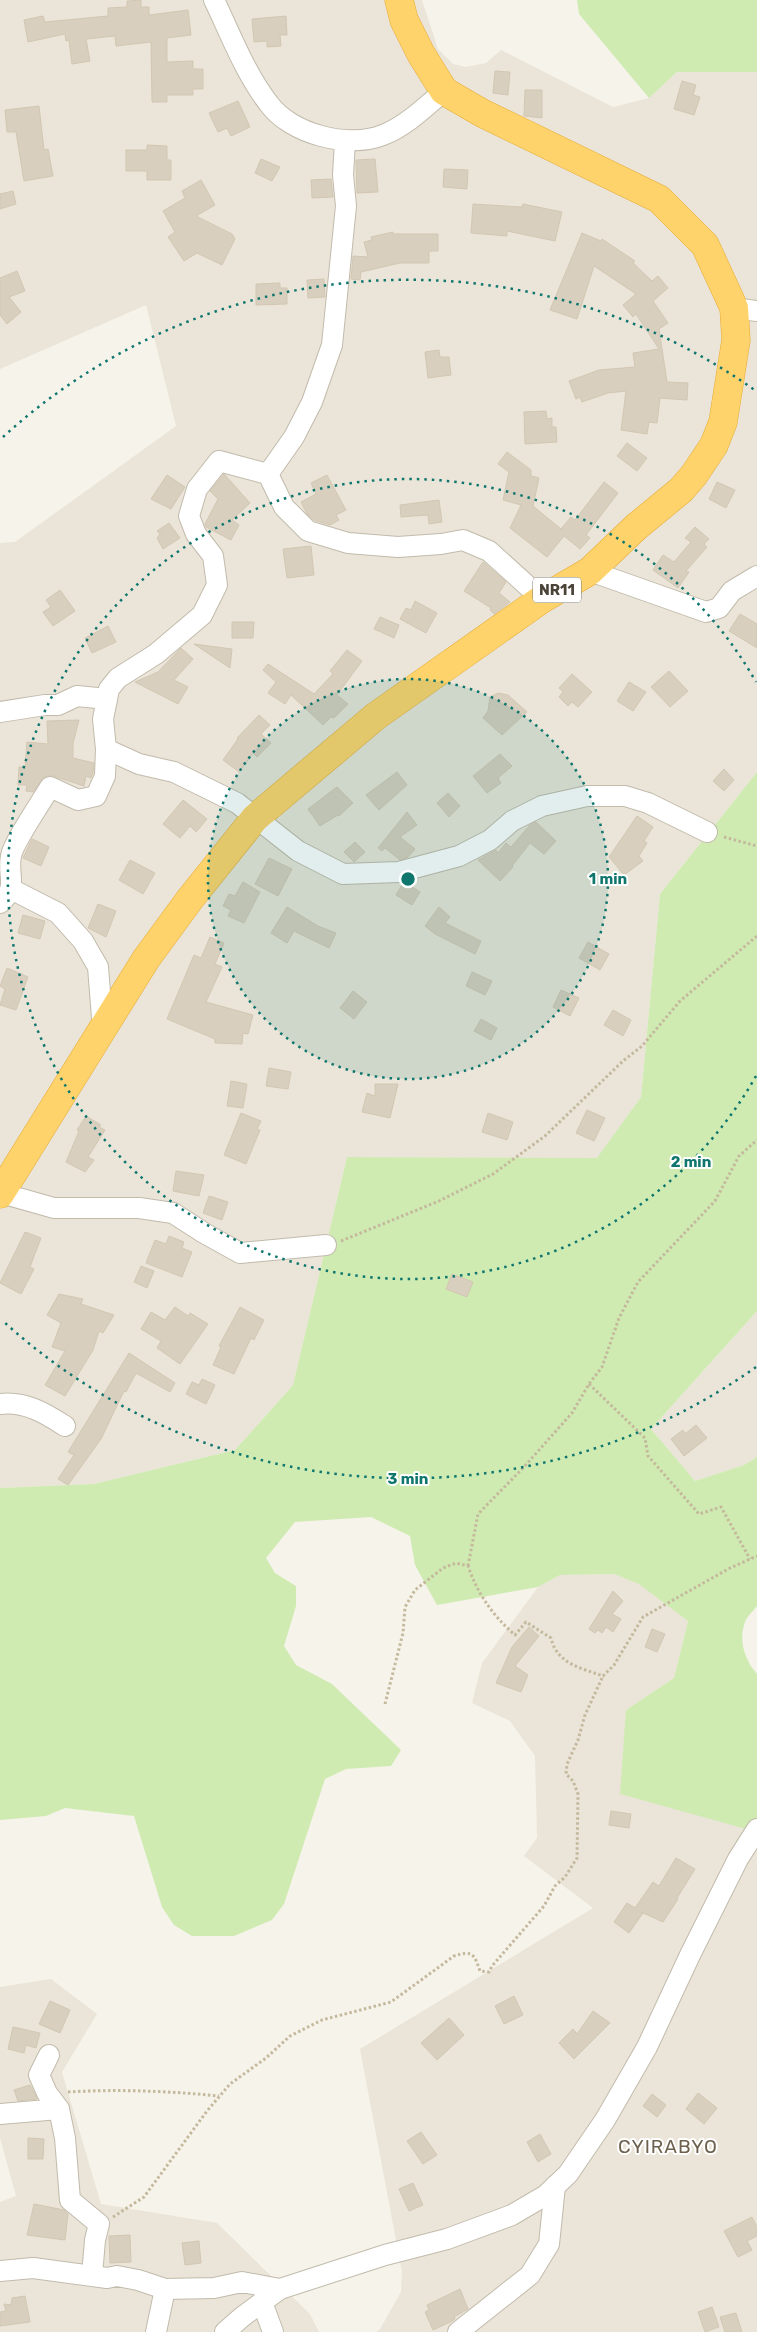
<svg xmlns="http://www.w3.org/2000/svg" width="757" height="2332" font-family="Rubik,sans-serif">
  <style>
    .residential { fill: #eae5d8 }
    .green { fill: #cfebb2 }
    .building { fill: #d8cfbf; stroke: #d3c7b2 }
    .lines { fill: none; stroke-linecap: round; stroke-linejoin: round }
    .street-casing { stroke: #c2bbac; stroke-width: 22 }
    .highway-casing { stroke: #e5ab35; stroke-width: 29 }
    .path { stroke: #c4b89d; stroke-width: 3; stroke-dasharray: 2.5 2.5; stroke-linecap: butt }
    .street { stroke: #fff; stroke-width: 20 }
    .highway { stroke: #ffd36c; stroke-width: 28 }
    .ring { fill: none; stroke: #0f766e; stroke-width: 2.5; stroke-dasharray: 2.5 5 }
    .labels { text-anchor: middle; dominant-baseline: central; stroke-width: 4; stroke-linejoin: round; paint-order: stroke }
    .shield { fill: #fff; stroke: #807c74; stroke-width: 1 }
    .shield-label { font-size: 15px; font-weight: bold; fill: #4a4438 }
    .quarter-label { font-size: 19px; letter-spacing: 1px; fill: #6e624e; stroke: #fff }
    .centre { fill: #0f766e; stroke: #fff; stroke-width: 2.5 }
    .ring-label { font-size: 15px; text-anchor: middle; font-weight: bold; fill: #0f766e; stroke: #fff; stroke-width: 4; stroke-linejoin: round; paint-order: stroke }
  </style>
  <rect width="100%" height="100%" fill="#f6f3ea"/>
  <g class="residential">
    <polygon points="0,0 422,0 438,49 453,64 466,67 486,63 501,50 613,107 649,98 677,72 757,72 757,772 660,894 641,1097 597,1159 347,1157 293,1385 235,1450 94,1484 0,1488 0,543 15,542 176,426 146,305 0,369"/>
    <polygon points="757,1311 757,1457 744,1465 695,1481 651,1429"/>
    <polygon points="614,1574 639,1583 688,1621 674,1678 626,1710 757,1832 757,2332 376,2332 380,2329 401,2292 402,2272 360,2049 593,1908 524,1856 537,1838 535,1756 510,1721 472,1703 482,1663 538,1587 560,1575"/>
    <polygon points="51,1979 97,2014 62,2072 101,2204 217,2223 310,2314 319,2332 0,2332 0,2202 16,2196 0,2138 0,1987"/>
  </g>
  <g class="green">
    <polygon points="577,0 757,0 757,72 677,72 649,98 579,14"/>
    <path d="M757 772V1311L651 1429 695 1481 744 1465 757 1457V1606C753 1611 747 1617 745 1622 738 1641 745 1660 757 1674V1832L620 1794 626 1710 674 1678 688 1621 639 1584 614 1574 560 1575 538 1587 437 1605 415 1565 410 1536 371 1517 295 1522 266 1558 275 1573 296 1586V1606L284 1646 296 1665 332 1684 401 1750 391 1766 346 1769 325 1779 284 1904 272 1920 234 1936H192L174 1925 162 1907 134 1816 65 1808 46 1816 0 1820V1488L94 1484 235 1450 293 1385 347 1157 597 1158 641 1097 660 894Z"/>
  </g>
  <g class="building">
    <polygon points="141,0 141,7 149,7 149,15 188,10 191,35 167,38 167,62 193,61 193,69 203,69 203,89 193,89 193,95 167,95 167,102 152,102 151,42 116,46 115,36 86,39 90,61 72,64 69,40 66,41 65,34 28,42 24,20 43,16 45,22 108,16 108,8 127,7 127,1"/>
    <polygon points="286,16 287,35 280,35 281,46 267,47 267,41 254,42 252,19"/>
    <polygon points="495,71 510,72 508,95 493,93"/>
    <polygon points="682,81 696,85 693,95 700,97 694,115 674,109"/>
    <polygon points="525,90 542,90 542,118 524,116"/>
    <polygon points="238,101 250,127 231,136 227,128 218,132 209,113"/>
    <polygon points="39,106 44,150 48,149 53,176 24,181 16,132 7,132 5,110"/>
    <polygon points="147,145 167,146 167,160 171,160 171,180 147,180 147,171 126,171 126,150 147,150"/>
    <polygon points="261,159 280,167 272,181 255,173"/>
    <polygon points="375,159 378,192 357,193 356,160"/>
    <polygon points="444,169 468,170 467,189 443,187"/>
    <polygon points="331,179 333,197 312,198 311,180"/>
    <polygon points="201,180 215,205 196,216 232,234 235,239 222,265 197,253 184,261 168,237 175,232 163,211 185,198 182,191"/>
    <polygon points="13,191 16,204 0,209 0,194"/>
    <polygon points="473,204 522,207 523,204 562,212 555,241 507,231 507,236 471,233"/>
    <polygon points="393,232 393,234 438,234 438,251 429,251 429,263 400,263 361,272 360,280 351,279 353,256 368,257 364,242 372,240 371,237"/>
    <polygon points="582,233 601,241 602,239 635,261 633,263 652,281 658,276 668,288 653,301 668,323 659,329 667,382 688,383 687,400 660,398 657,423 649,422 647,434 621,430 626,391 608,393 582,402 580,397 576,399 569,381 599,370 635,367 633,353 659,349 636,314 633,317 623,305 636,294 594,266 577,319 550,310"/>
    <polygon points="17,271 25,291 9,297 21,312 7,324 0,315 0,278"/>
    <polygon points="324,279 325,297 308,298 307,280"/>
    <polygon points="280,283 280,288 287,288 287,304 256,305 256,284"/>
    <polygon points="439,350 440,357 449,357 451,375 428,378 425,352"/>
    <polygon points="546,411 547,419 552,418 552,427 556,427 557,442 525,444 524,412"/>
    <polygon points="627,443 647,458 637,471 617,456"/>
    <polygon points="507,452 531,470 531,476 539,478 533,506 561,529 571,517 575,520 604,482 618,493 586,535 590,538 580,549 564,536 547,557 510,528 521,505 503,500 509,472 498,464"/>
    <polygon points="224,474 250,503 232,520 239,525 231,540 206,527 205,524 218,499 210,491"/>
    <polygon points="167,475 185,487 171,509 151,499"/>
    <polygon points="327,475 346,510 336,515 339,520 330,525 314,520 307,514 301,502 316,494 311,483"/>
    <polygon points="717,482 735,490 726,508 709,499"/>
    <polygon points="439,500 442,522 429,524 428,515 401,517 400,505"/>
    <polygon points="169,523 180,538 163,549 157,538 160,534 157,531"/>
    <polygon points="695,527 709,539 704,544 707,547 686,571 689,572 678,588 653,570 663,555 674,562 691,542 685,538"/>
    <polygon points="311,546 314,575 287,578 283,549"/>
    <polygon points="483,562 506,582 499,593 510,602 494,614 490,610 491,608 464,591"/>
    <polygon points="60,590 75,611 53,626 43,612 51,607 46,600"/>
    <polygon points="415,601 437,613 426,633 400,619 406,608 411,610"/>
    <polygon points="740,614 757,624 757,648 729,631"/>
    <polygon points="380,617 399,625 394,638 374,629"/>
    <polygon points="232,622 254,622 253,638 232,638"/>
    <polygon points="108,626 116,642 92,653 85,638"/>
    <polygon points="194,644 232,649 230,668"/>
    <polygon points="181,648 193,659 174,680 188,687 178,704 135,682 158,672"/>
    <polygon points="347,650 362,661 337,695 348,704 334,718 331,717 323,725 291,695 285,704 268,693 276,682 263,670 268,664 314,694 333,674 330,671"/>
    <polygon points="669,671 688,691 670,707 651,687"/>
    <polygon points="572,674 592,692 578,707 572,702 568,706 559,697 563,692 559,688"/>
    <polygon points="629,682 646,692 633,711 617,701"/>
    <polygon points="498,693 508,695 527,712 502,735 483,718 488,711 490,697"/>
    <polygon points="259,715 270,725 261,734 271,743 257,757 253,753 239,772 223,760 238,739 237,738"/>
    <polygon points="79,720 73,743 73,758 94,763 93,773 91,778 86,776 84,786 50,775 44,777 33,792 26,791 27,785 18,785 19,767 25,767 27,742 48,744 47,721"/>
    <polygon points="500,754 512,766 498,778 501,783 487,793 473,776"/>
    <polygon points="724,769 734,780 724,791 713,781"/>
    <polygon points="397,772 407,785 379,810 366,795"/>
    <polygon points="337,787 353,803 339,816 338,815 320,826 308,809"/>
    <polygon points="448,793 460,806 449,817 437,803"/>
    <polygon points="183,800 207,819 196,832 190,826 180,838 163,824"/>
    <polygon points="407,812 417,825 400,837 415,849 408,857 400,860 385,848 382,851 378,848"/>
    <polygon points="637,816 653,827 644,841 647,843 639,856 643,861 624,875 609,857"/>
    <polygon points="536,822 556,841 544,854 530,843 512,866 513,867 500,881 478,860 496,850 498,853 506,843 511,847 530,825"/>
    <polygon points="32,839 49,847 41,866 23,858"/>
    <polygon points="355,842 365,852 354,862 344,852"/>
    <polygon points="269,858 292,869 278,896 255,884"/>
    <polygon points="130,860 155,873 143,894 119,880"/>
    <polygon points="243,882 260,892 244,923 228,916 231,910 223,906 229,894 235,896"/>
    <polygon points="403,883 406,883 420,892 412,905 396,895"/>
    <polygon points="98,904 116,911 106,937 88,928"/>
    <polygon points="287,907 318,926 336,933 329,948 294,931 287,943 271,933"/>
    <polygon points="439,907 450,917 445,923 481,941 475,954 435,934 425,926"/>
    <polygon points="23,915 45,921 40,939 18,933"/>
    <polygon points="210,937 224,943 215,964 222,967 206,1002 253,1015 248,1034 243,1033 242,1044 215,1043 215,1039 167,1019 194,955 201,958"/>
    <polygon points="588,942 609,954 600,970 579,958"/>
    <polygon points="7,968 28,977 16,1010 0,1005 5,989 0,986"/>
    <polygon points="472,972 492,981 485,995 466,986"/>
    <polygon points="561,990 579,998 570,1016 553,1007"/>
    <polygon points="353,991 367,1002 354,1019 340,1008"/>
    <polygon points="613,1010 631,1020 623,1036 604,1025"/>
    <polygon points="481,1019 497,1028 491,1040 474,1031"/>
    <polygon points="269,1068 291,1072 288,1089 266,1086"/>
    <polygon points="231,1081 247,1084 243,1108 227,1106"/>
    <polygon points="375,1084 398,1084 390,1118 362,1112 367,1093 375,1096"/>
    <polygon points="587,1110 605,1118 594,1141 576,1133"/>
    <polygon points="241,1113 261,1121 257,1129 260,1130 246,1164 224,1155"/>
    <polygon points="488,1113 513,1122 507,1140 482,1132"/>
    <polygon points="86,1116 101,1125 99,1127 105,1130 88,1157 94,1160 85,1172 66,1162 79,1131 77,1130"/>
    <polygon points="176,1171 204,1175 199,1196 173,1191"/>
    <polygon points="209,1196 228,1202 222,1220 203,1213"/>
    <polygon points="25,1232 41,1238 30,1267 34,1269 21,1294 0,1283"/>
    <polygon points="169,1236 184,1242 182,1248 192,1252 182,1277 146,1263 155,1240 166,1244"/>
    <polygon points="141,1266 154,1271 147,1288 134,1282"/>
    <polygon points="452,1274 473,1282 467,1297 446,1289"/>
    <polygon points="59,1294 83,1299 81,1304 114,1315 103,1333 99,1331 93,1350 65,1396 45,1385 65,1351 52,1347 61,1323 47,1315"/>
    <polygon points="175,1307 188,1316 190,1313 208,1324 180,1364 157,1348 161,1341 141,1329 151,1312 165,1320"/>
    <polygon points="240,1307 264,1320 254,1340 251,1338 234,1374 213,1365 221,1347 219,1346"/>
    <polygon points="129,1353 175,1383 170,1392 136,1373 126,1392 124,1391 101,1439 68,1485 58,1479 74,1455 68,1452"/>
    <polygon points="202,1379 215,1385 206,1404 186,1394 192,1382 199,1385"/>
    <polygon points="696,1425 707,1438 684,1456 671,1439 683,1430 685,1434"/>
    <polygon points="613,1591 623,1601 612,1614 621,1619 613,1632 606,1627 602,1633 598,1630 595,1633 589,1629"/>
    <polygon points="529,1627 539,1636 515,1666 528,1675 521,1692 496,1683 512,1647"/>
    <polygon points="652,1629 665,1634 657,1652 645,1647"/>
    <polygon points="611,1811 631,1814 629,1828 609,1825"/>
    <polygon points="676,1858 695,1869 677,1898 678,1899 663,1922 641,1912 643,1913 629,1933 614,1922 627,1903 635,1908 653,1882 659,1886"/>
    <polygon points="514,1996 523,2015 504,2024 495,2006"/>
    <polygon points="50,2001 70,2010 60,2033 39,2024"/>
    <polygon points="593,2011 610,2023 574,2059 559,2043 573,2029 577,2034"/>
    <polygon points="449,2018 464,2035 437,2060 421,2043"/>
    <polygon points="13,2027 40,2033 36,2048 26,2045 24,2053 8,2049"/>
    <polygon points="30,2085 37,2099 18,2101 14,2090"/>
    <polygon points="698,2093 717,2108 704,2124 686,2109"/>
    <polygon points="652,2094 666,2105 657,2117 643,2106"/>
    <polygon points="421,2132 437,2155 423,2164 407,2141"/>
    <polygon points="540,2134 551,2154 538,2162 527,2142"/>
    <polygon points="28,2138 44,2139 43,2159 28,2159"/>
    <polygon points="413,2183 423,2205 409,2211 399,2189"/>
    <polygon points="34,2204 64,2210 68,2214 65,2240 27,2235"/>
    <polygon points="752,2217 757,2227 757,2236 747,2241 752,2250 738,2257 724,2231"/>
    <polygon points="130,2235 131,2262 110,2263 109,2236"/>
    <polygon points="199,2241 201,2263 185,2265 182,2243"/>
    <polygon points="460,2289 468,2309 454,2317 455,2319 452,2321 433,2330 425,2312 429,2310 427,2305"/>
    <polygon points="25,2296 30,2322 0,2326 0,2312 6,2311 4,2304 11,2305 12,2298"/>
    <polygon points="712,2307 719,2327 705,2332 698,2312"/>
    <polygon points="736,2313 742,2332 725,2332 720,2317"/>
  </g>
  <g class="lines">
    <g class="street-casing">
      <g id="street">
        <path d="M214 0C231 35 245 73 269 104 291 134 348 149 383 135 406 126 425 107 444 91"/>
        <polyline points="345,141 343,175 346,206 332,345 312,402 294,437 268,474 219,461 197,489 189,516 196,534 213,556 217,585 202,615 156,654 118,678 109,689 103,719 106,749 139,764 174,772 237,803 298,851 343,874 399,872 459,856 490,840 512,821 542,806 587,796 625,796 648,803 707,832"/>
        <polyline points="734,308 757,311"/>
        <polyline points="268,474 284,507 308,531 348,543 398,547 441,544 463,540 489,551 542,599"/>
        <polyline points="590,571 706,612 719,608 732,591 757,576"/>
        <polyline points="0,712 45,705 58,705 77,696 107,699"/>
        <polyline points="11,889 58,913 83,941 98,967 103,1030"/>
        <path d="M0 903C19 887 7 876 11 856 13 843 42 801 50 787L78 800 96 796 105 776 106 749"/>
        <polyline points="1,1193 54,1208 139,1208 173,1213 204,1233 240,1253 326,1245"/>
        <path d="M0 1404C25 1401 45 1413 65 1426"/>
        <polyline points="49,2055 39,2075 47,2093 59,2109 65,2138 70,2200 99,2224 95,2240 92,2275"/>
        <polyline points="0,2114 59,2109"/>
        <polyline points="0,2271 33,2268 107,2278 117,2276 138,2280 165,2289 214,2288 242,2282 280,2289"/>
        <polyline points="262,2302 273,2332"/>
        <polyline points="156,2332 165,2289"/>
        <polyline points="225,2332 242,2317 280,2289 385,2255 447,2239 512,2215 546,2195 568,2174 605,2120 647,2047 690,1955 738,1859 757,1829"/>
        <polyline points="458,2332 530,2275 549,2244 555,2186"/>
      </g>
    </g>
    <g class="highway-casing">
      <polyline id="highway" points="0,1194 146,959 190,899 255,818 376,716 542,599 590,571 636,527 681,490 694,475 714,445 723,422 736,340 734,308 705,245 659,199 482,113 444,91 421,54 404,20 399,0"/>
    </g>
    <g class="path">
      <polyline points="724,837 757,846"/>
      <polyline points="341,1241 439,1201 493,1174 545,1136 623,1061 642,1046 680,1001 757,936"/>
      <polyline points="589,1384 645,1438 648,1456 699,1514 721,1507 750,1559"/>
      <polyline points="468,1566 478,1514 523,1468 572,1413 589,1384 602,1367 619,1318 638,1282 715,1201 739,1156 757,1140"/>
      <path d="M385 1704 403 1633 405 1607 415 1590 443 1568 456 1563 468 1566C477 1593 493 1616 515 1635L526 1622 551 1638C557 1664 581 1668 603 1676L614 1665 643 1617 730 1568 757 1556"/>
      <path d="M68 2092C118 2089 169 2091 219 2096"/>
      <path d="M113 2217 144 2197 207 2111 230 2084 266 2058 290 2036 322 2020 391 2002 454 1956C473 1950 474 1954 480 1971L489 1972 492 1966 544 1906 555 1886 565 1877 577 1858 578 1794 573 1781 566 1774 567 1764 578 1740 585 1715 603 1676"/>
    </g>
    <use href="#street" class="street"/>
    <use href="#highway" class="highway"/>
  </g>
  <circle cx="408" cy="879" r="200" fill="#0f766e" fill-opacity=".12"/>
  <g class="ring">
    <circle cx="408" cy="879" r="200"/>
    <path d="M756 1076A400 400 0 1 1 756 682"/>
    <path d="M756 1367A600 600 0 0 1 3 1321M3 437A600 600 0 0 1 756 391"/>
  </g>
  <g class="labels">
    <rect class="shield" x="533" y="577.5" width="48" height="25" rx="4"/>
    <g class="shield-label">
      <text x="557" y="590">NR11</text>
    </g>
    <g class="quarter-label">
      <text x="668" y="2146">CYIRABYO</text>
    </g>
  </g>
  <circle cx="408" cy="879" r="8" class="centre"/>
  <g class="ring-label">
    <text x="608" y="884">1 min</text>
    <text x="691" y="1167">2 min</text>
    <text x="408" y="1484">3 min</text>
  </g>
</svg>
